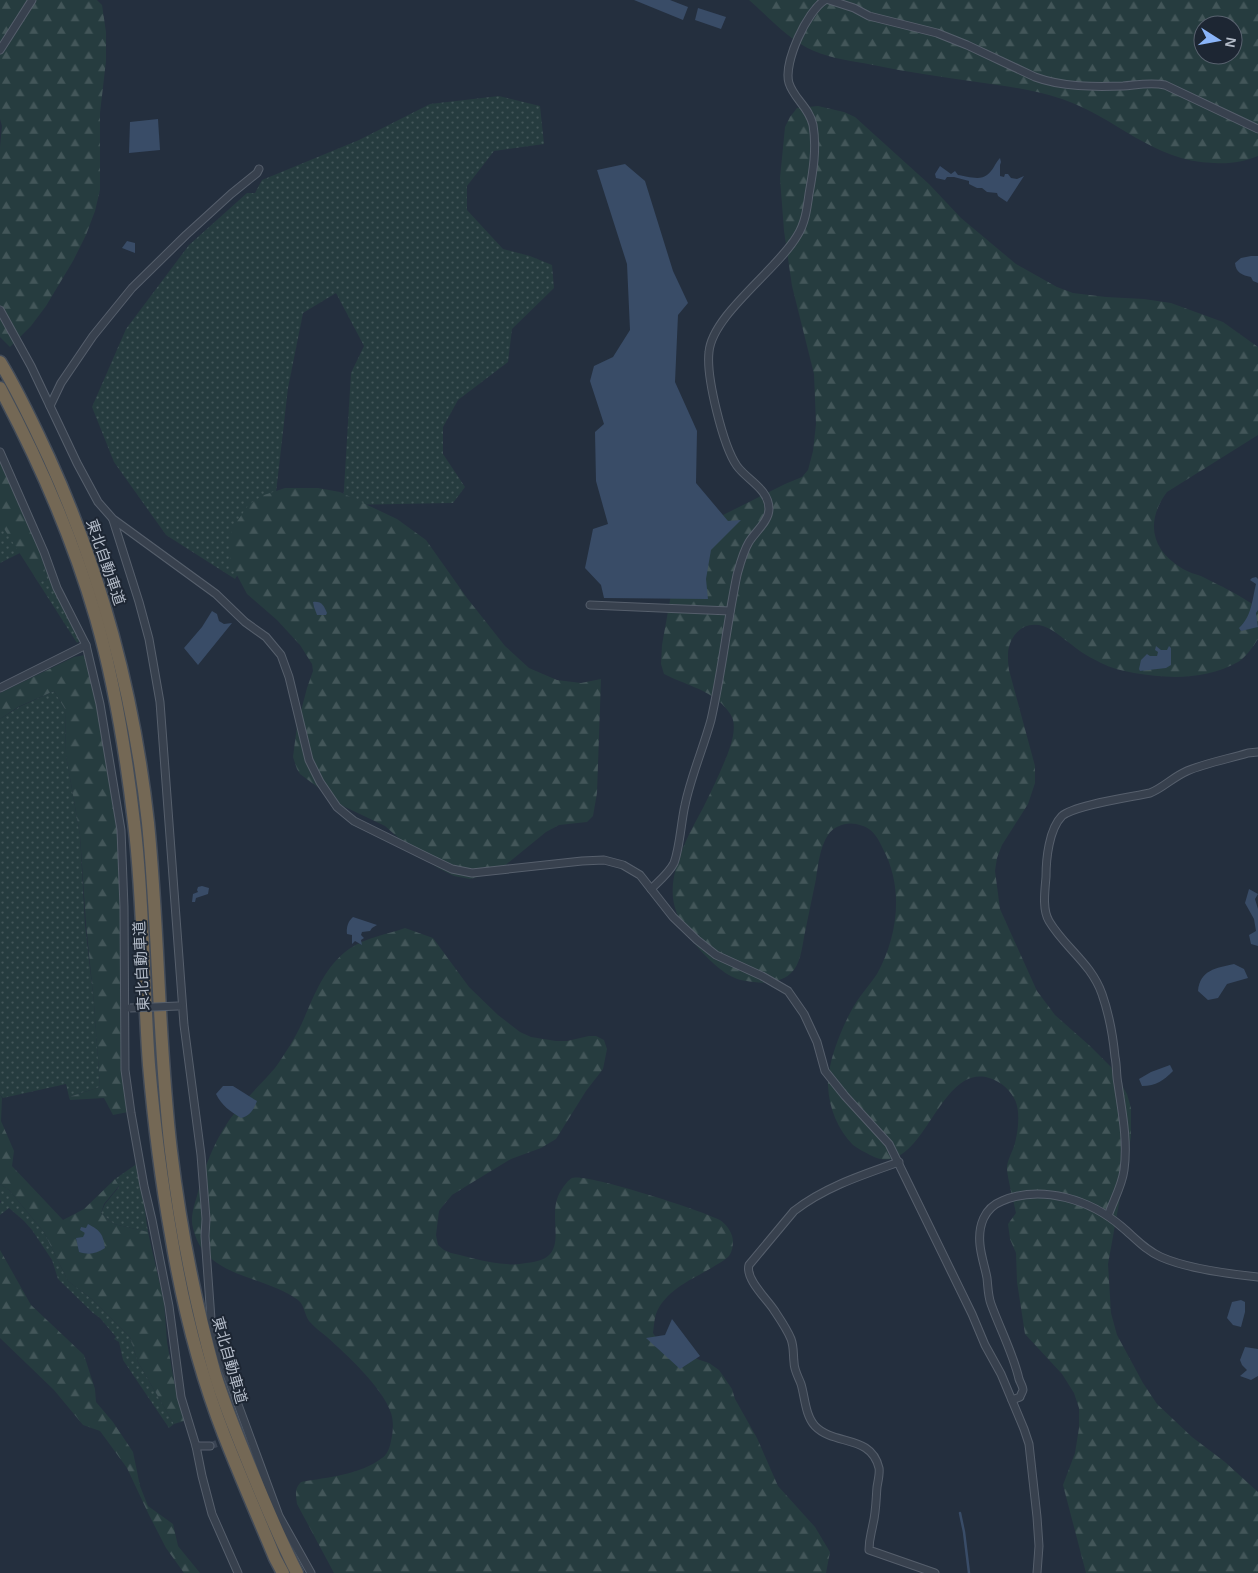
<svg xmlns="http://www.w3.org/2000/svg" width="1258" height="1573" font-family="Arial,'Noto Sans JP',sans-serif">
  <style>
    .grass { fill: url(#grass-dots) }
    .forest { fill: url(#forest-firs); fill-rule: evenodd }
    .water { fill: #394c67 }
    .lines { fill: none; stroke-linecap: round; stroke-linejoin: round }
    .stream { stroke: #394c67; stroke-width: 2.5 }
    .street-tunnel { stroke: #3a4453; stroke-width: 7; stroke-dasharray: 7 3.5; stroke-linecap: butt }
    .street-casing { stroke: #565f6c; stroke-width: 9 }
    .highway-casing { stroke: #434c59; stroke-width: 15 }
    .street { stroke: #38414e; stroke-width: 7 }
    .highway { stroke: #746855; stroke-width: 12 }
    .street-bridge-casing { stroke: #565f6c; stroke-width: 9; stroke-linecap: butt }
    .street-bridge { stroke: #38414e; stroke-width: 7 }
    .labels { text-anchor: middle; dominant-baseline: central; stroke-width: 4; stroke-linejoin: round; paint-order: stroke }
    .street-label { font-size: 15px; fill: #b4bcc9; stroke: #1d2633 }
  </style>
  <defs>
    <pattern id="grass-dots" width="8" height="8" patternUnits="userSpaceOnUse" patternTransform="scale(1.25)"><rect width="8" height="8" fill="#263c3f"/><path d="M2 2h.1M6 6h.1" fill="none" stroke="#435659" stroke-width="1.8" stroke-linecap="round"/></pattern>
    <pattern id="forest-firs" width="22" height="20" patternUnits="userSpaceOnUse" patternTransform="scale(1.25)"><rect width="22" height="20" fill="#263c3f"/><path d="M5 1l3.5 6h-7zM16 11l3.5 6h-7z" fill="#435659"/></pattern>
  </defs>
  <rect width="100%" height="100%" fill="#242f3e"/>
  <g class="grass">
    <polygon points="499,96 540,106 544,144 494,151 467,186 467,210 503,249 530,256 552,265 554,288 512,329 508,362 458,400 443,427 443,454 465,487 453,503 343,505 351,373 364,346 336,293 303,313 288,388 274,510 235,579 166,535 114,462 92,407 126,329 189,245 247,193 255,193 262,180 359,140 430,104"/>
    <polygon points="0,525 3,526 20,553 0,563"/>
    <polygon points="39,546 81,640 77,643 38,582 47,580"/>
    <polygon points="54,691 65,709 66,755 80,835 85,924 94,1003 100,1087 69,1097 66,1084 3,1098 0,1095 0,719 19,707"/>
    <polygon points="138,1163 148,1232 114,1224 101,1213 105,1204 119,1187 115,1179"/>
    <polygon points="0,1184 9,1190 44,1232 68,1281 93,1300 130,1337 138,1362 174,1424 169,1428 123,1360 119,1342 114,1339 116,1337 100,1318 93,1313 58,1279 52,1260 32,1230 24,1221 9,1208 0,1215 0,1203 1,1202 0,1200"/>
  </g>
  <g class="forest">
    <polygon points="0,0 97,0 102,5 106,32 106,61 100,113 100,190 95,211 86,235 73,261 46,306 31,326 10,347 0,337 0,147 2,126 0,119"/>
    <path d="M749 0H1258V156C1243 162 1230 164 1214 163 1153 162 1116 117 1062 99 1035 90 1006 86 977 82 942 77 907 72 873 65 853 61 833 59 814 51 788 40 770 18 749 0ZM1203 25H1233V55H1203Z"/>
    <path d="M818 106 844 112 855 117 929 184 961 218 1016 264 1057 287 1073 293 1106 297 1144 299 1171 303 1223 322 1258 347V435L1167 492C1145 522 1151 550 1183 569 1188 572 1195 574 1201 576 1221 586 1240 595 1258 608V639C1253 647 1245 658 1238 662 1206 680 1169 679 1134 673 1123 671 1111 668 1101 663 1091 658 1080 652 1072 645 1062 638 1055 630 1043 626 1024 620 1009 635 1008 654 1008 659 1008 665 1009 670L1035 766V783L1028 804 1002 845 997 858 995 871 1000 909 1037 991 1055 1015 1090 1046 1111 1067 1127 1094 1131 1108V1137L1108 1264 1111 1313 1117 1335 1143 1383 1157 1404 1192 1437 1225 1462 1258 1492V1573H1086L1063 1485 1075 1453 1079 1428V1408L1074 1393 1062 1374 1025 1334 1017 1282 1016 1253 1010 1239 1008 1224 1016 1213C1014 1202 1007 1177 1007 1168 1007 1160 1013 1151 1015 1143 1018 1131 1021 1110 1014 1098 1009 1089 1000 1081 989 1078 937 1062 923 1184 870 1155 865 1152 858 1149 853 1145 838 1130 829 1108 828 1086 827 1062 844 1021 857 1001 863 992 871 983 877 974 898 936 904 888 883 849 877 836 872 827 856 824 846 822 834 826 828 835 820 847 818 865 816 879 812 898 808 918 804 937 802 949 800 965 791 973 782 982 766 984 754 982 748 981 741 981 735 978 718 971 698 949 687 934 681 925 674 909 673 898 670 867 690 832 704 806 712 790 719 775 726 758 730 748 736 732 733 720 732 715 726 708 722 704 707 689 683 684 664 674L661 664 662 645 672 589 699 527 785 484 802 477 808 470 813 451 816 424 814 374 792 286 784 231 780 178 785 127 790 117 797 108Z"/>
    <polygon points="0,460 39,546 47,580 38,582 3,527 0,525"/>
    <polygon points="285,488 318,488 340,492 397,519 426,540 467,598 505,646 529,668 557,680 581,683 601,679 597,793 593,816 587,822 559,825 546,832 498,871 485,875 470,879 454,876 438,868 410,848 385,826 343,806 300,774 297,769 293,757 297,726 307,688 313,671 312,664 300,645 277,620 247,594 231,564 229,543 232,529 249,504 264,495"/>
    <polygon points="85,655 87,657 98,705 119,829 128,1112 113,1115 104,1098 70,1100 69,1097 100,1087 94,1004 86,924 80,835 66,755 65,709 54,691 18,707 0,719 0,693 74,657"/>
    <path d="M405 928 433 938 469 987 498 1015 520 1032 531 1037 556 1041H567L589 1036H596L604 1040 607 1049 603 1069 586 1091 556 1139 541 1148 511 1159 473 1182 452 1195 442 1207 439 1211 436 1235 438 1245 444 1250 451 1253C469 1257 488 1263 507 1264 513 1265 520 1264 526 1263 577 1259 542 1217 562 1189 564 1186 568 1180 572 1178 584 1172 704 1211 720 1220 727 1225 733 1233 733 1242 733 1246 732 1252 729 1256 725 1260 718 1264 713 1267 693 1279 665 1290 656 1314 654 1320 654 1327 653 1333L657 1339 694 1358 709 1363 719 1370 732 1389 735 1399 757 1438 778 1486 815 1527 830 1552 826 1573H334L297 1504C296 1495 294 1489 301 1482 328 1477 360 1475 382 1458 387 1455 390 1447 391 1441 393 1433 394 1422 391 1413 383 1388 347 1355 327 1337 321 1332 314 1327 309 1321 304 1314 305 1306 298 1300 264 1275 204 1278 193 1228 190 1218 194 1206 197 1196 204 1166 217 1134 237 1110 249 1095 263 1082 275 1068 285 1054 295 1038 302 1023 314 996 324 967 349 949 366 937 386 935 405 928Z"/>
    <polygon points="0,1095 2,1098 1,1121 14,1151 12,1166 63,1220 84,1209 115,1179 119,1186 104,1204 101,1213 114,1224 148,1232 164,1302 167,1342 177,1397 184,1421 174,1424 138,1362 130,1337 93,1300 68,1281 44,1232 9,1190 0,1184"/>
    <polygon points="0,1250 31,1305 84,1355 95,1389 96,1402 113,1422 133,1452 140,1486 148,1506 173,1524 178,1546 200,1573 184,1573 166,1548 149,1515 127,1468 100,1431 83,1425 54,1390 0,1338"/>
  </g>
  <g class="water">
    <polygon points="634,0 670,0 688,7 683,20"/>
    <polygon points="698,8 726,17 721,29 695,20"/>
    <polygon points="158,119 160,150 129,153 130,122"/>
    <path d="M1000 158 1001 162 1000 165V176L1004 177 1005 174H1008L1011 178 1017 179 1024 176 1007 202 998 196 997 193 987 192 982 188H977L969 184V181L954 177H947L945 180 936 178 935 174 940 166 951 174 955 171 958 175C966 176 980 181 987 175 993 171 995 163 1000 158Z"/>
    <polygon points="625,164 645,181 673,271 688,303 678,315 675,382 697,431 696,483 728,521 741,520 711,550 706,579 708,599 604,598 601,585 585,568 593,529 608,524 596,481 595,432 604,424 590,381 594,366 613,357 630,330 627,264 597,170"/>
    <polygon points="127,241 135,243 135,253 122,248"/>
    <path d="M1251 256H1258V283L1253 281 1251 277C1242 275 1236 273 1235 263L1241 258Z"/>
    <path d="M1256 577 1258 579V610L1256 613 1258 627 1241 631 1239 628C1252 616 1252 600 1256 584L1250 580 1252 578Z"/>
    <path d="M313 602C322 601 324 606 327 613L326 615H317L314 607Z"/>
    <polygon points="212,611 217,614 219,621 224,624 232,623 198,665 184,648 202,627"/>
    <polygon points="1156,646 1161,650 1167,650 1169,646 1171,648 1171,665 1166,668 1140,671 1139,669 1141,660 1147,654 1150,656 1157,656 1158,652 1155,650"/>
    <polygon points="202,886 209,888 208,894 196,898 195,902 192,902 193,894 198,892 197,890 198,887"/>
    <polygon points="1249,889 1258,894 1255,899 1258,909 1258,946 1251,944 1249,935 1256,931 1254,919 1245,903"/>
    <path d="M353 917 377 925 372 928 370 931 362 932 361 935 364 938 361 940 362 945 355 941 352 944V935L347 934C346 928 348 921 353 917Z"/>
    <path d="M1234 964 1244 969 1248 978 1227 984 1218 998 1208 1000 1198 991C1200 970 1216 968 1234 964Z"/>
    <path d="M1170 1065 1173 1071C1164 1080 1156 1086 1142 1086L1139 1079 1151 1072Z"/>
    <path d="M223 1086H233L257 1101C254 1109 250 1116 241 1118 230 1111 222 1106 216 1094Z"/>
    <path d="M88 1224C101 1231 103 1234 105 1248 96 1254 89 1255 79 1252L76 1238 83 1237 85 1233 80 1230 81 1227 86 1228Z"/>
    <polygon points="1241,1300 1245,1302 1245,1312 1241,1327 1233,1325 1227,1318 1232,1302"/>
    <polygon points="672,1319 700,1356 680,1369 646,1338 665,1335"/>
    <polygon points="1245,1347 1258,1349 1258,1376 1251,1380 1240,1376 1247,1370 1242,1365 1240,1360"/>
  </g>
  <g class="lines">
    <polyline class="stream" points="960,1513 964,1532 969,1573"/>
    <polyline class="street-tunnel" points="210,1446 244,1434"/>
    <g class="street-casing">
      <g id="street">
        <path d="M829 0 854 8 869 16 937 33 967 45 1035 77C1062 87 1094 87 1123 86 1137 85 1150 82 1165 85L1258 129"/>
        <polyline points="0,50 32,0"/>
        <polyline points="0,310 31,366 77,463 98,502 113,519 216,594 245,622 266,637 281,655 289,677 309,760 320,782 337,807 354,821 429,858 452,869 472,873 582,861 604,860 623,865 640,875 673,917 697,940 716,955 762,976 788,991 804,1014 817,1042 825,1071 845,1096 889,1144 972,1314 985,1345 1001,1374 1024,1429 1029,1444 1037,1517 1039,1546 1037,1573"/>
        <polyline points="50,406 61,383 93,336 132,288 186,235 231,194 257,173 259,169"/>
        <polyline points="0,452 44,552 57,588 86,645 100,704 121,830 124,907 125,1070 131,1113 144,1186 152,1220 169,1306 181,1397 196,1446 202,1476 212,1514 238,1573"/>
        <polyline points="113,520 139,602 149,639 160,702 184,1025 201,1155 206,1219 205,1236 211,1319 222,1361 279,1516 311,1573"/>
        <polyline points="590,605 730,611"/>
        <polyline points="0,688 86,645"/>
        <path d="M651 889C659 881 669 873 674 863 680 847 681 822 685 805 691 776 703 749 711 720 722 672 727 623 737 575 740 564 743 552 749 542 755 532 769 521 769 509 769 489 747 480 737 466 723 446 706 377 709 352 712 315 777 270 797 236 805 224 807 209 809 194 813 172 817 148 813 125 809 107 794 99 789 83 783 63 807 11 825 0"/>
        <path d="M899 1162C862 1175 825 1187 794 1211L749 1265C745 1279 767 1299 774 1310 780 1319 787 1329 791 1339 794 1347 793 1354 794 1362 794 1370 798 1376 801 1384 805 1397 805 1415 815 1426 834 1446 871 1434 879 1468 880 1473 878 1481 877 1487 876 1499 876 1512 873 1524 871 1535 869 1539 869 1550L935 1573"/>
        <path d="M1108 1216C1113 1201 1122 1186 1124 1170 1128 1141 1122 1112 1118 1084 1116 1075 1117 1066 1115 1057 1113 1036 1109 1014 1102 994 1091 963 1065 948 1049 921 1042 909 1045 890 1046 877 1046 859 1049 829 1062 816 1074 805 1132 797 1150 793 1163 788 1173 777 1187 771 1206 763 1228 759 1248 753L1258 752"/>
        <path d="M1012 1400 1020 1397C1020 1396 1023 1391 1023 1390 1023 1387 1020 1382 1019 1379 1013 1353 1000 1329 991 1304 988 1296 988 1287 987 1278 985 1267 981 1256 980 1245 978 1226 984 1208 1002 1201 1042 1184 1091 1200 1122 1227 1135 1238 1145 1250 1161 1257 1188 1269 1229 1274 1258 1277"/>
        <polyline points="196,1446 210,1446"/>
      </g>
    </g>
    <g class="highway-casing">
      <g id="highway">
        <path d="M0 362C19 393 34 426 49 458 102 575 134 695 148 823 159 932 158 1042 171 1151 180 1226 195 1302 215 1374 224 1403 235 1430 246 1457 262 1497 278 1535 297 1573"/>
        <path d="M0 388C39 461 73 539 96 618 115 685 126 753 134 822 144 903 143 984 149 1065 154 1122 161 1179 171 1235 182 1302 199 1371 224 1435 240 1476 258 1517 275 1558L283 1573"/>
      </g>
    </g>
    <use href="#street" class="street"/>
    <use href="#highway" class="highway"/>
    <g class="street-bridge-casing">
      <polyline id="street-bridge" points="130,1008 178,1006"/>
    </g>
    <use href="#street-bridge" class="street-bridge"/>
  </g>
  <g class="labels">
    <g class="street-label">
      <text transform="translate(106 562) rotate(71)">東北自動車道</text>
      <text transform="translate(141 966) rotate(-93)">東北自動車道</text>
      <text transform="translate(230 1360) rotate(74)">東北自動車道</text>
    </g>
  </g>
  <g transform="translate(1218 40) rotate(101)"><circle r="24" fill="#1d2633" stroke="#59626f"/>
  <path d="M0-4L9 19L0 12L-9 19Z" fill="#8ab4f8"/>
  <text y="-8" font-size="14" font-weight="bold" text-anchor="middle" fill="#b4bcc9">N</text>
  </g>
</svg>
